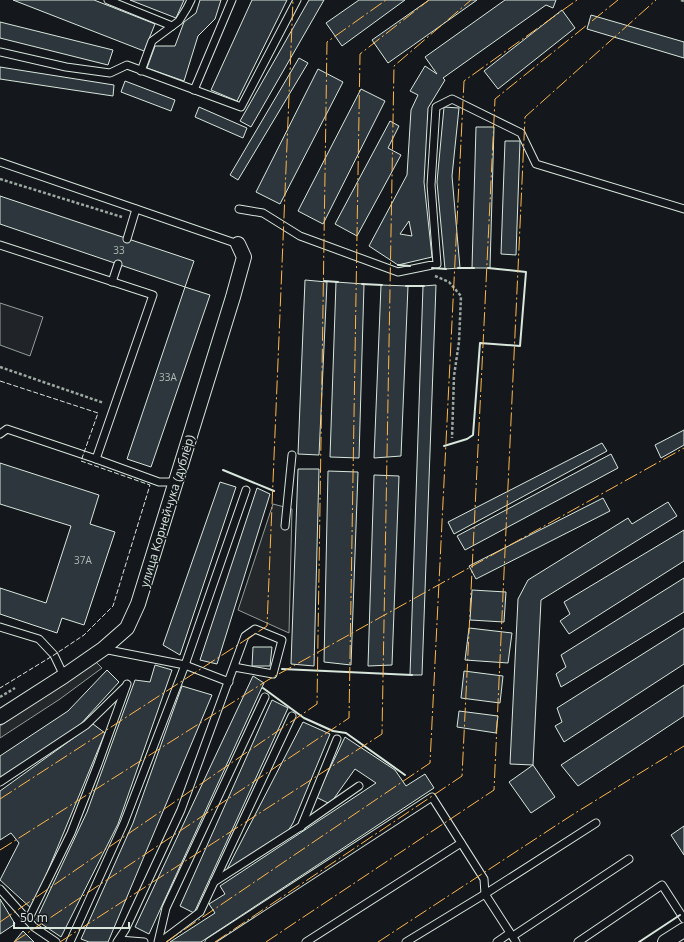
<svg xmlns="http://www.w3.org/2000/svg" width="684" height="942" font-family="'Open Sans',sans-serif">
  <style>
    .green { fill: #202428; stroke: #939e99 }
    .parking { fill: #24282b; stroke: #939e99 }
    .building { fill: #2c363c; stroke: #d8e6dc; fill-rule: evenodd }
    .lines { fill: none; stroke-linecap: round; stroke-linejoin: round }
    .lane-casing { stroke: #d8e6dc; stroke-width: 9 }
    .street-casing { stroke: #d8e6dc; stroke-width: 16 }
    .path { stroke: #9da8a2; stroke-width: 2.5; stroke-dasharray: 3 2; stroke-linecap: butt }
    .lane { stroke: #14181c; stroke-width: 7 }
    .street { stroke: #14181c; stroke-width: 14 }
    .fence { stroke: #d8e6dc; stroke-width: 1; stroke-dasharray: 5 2; stroke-linecap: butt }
    .wall { stroke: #d8e6dc; stroke-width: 2 }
    .power { stroke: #ffb74d; stroke-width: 1; stroke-dasharray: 14 3 2 3; stroke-linecap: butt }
    .labels { text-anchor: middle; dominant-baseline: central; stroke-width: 3; stroke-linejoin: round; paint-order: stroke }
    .number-label { font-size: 10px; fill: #adbab4 }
    .street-label { font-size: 12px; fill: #d8e6dc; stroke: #14181c }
  </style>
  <rect width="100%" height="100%" fill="#14181c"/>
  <polygon class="green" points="0,303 43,317 30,356 0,345"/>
  <g class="parking">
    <polygon points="273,504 292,509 289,633 238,610"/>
    <polygon points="96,662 102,668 60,699 0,738 0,726"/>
  </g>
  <g class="building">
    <polygon points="13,0 94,0 155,24 144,51"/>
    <polygon points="130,0 184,0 176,18"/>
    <polygon points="200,0 221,0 215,19 198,36 184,81 147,68 155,46 175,46 184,22 196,13"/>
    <polygon points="252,0 287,0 237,101 211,90"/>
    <polygon points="309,0 324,0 251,127 240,121"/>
    <polygon points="359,0 405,0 342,46 326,23"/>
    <polygon points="429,0 477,0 388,63 372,40"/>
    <path d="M505 0H556L553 8 546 5 443 78 445 80 428 108 424 182 432 257 398 265 369 246 407 175 411 110 418 95 410 91 425 66 437 74 425 57ZM409 221 412 236 400 234Z"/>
    <polygon points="562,10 575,28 498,89 484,71"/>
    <polygon points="591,15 684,42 684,58 587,29"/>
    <polygon points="0,22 113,50 108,65 0,38"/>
    <polygon points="299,58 308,63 238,180 230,175"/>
    <polygon points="0,67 114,85 113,96 0,79"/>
    <polygon points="318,69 343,82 280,204 256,192"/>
    <polygon points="125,81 175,100 171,111 121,92"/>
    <polygon points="361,89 385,101 323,224 298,211"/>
    <polygon points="199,107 247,128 243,138 195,117"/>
    <polygon points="444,107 459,108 452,176 460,268 445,269 437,182"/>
    <polygon points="390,121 399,126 388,148 401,155 357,236 335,224"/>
    <polygon points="476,127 494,127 490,268 472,268"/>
    <polygon points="505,141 520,141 516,255 501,254"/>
    <polygon points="0,196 194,261 185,287 0,224"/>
    <polygon points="305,280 327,282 319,455 298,454"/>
    <polygon points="336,282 364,284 359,458 330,457"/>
    <polygon points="381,285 408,286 401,456 374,458"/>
    <polygon points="436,285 422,675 410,675 423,286"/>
    <polygon points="185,287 210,295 151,467 127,459"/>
    <polygon points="684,430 684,445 661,458 655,445"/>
    <polygon points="602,443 607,451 454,534 448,522"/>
    <polygon points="611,454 618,468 465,550 457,536"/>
    <polygon points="0,463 99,495 90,524 115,532 84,625 62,618 57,633 0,614 0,588 46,603 71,526 0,504"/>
    <polygon points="298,469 319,469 314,666 291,664"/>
    <polygon points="328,471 358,472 351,665 324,662"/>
    <polygon points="374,475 399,476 392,665 368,666"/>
    <polygon points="220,482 236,487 180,655 163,645"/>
    <polygon points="257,488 270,494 217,664 200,660"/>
    <polygon points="603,498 610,511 476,579 469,566"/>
    <polygon points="668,502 677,516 541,600 533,765 510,764 518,599 528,580 628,518 632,524"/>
    <polygon points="684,530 684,561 569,634 560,621 570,614 564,602"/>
    <polygon points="684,578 684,612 561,687 556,674 566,667 561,655"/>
    <polygon points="472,590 506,592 504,622 470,620"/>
    <polygon points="469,628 512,633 508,663 465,660"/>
    <polygon points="684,628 684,664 564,742 555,726 562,722 557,708"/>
    <polygon points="253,647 272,647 270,666 252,666"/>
    <polygon points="155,665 172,670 118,824 61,937 36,920 87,812 135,680 150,682"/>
    <polygon points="107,670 119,682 78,727 0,778 0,756 68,711"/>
    <polygon points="464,671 503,676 500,703 461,698"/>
    <polygon points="253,676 264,683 149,934 135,927"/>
    <polygon points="684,685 684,716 578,786 561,765"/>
    <polygon points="182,686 212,695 108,942 89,942 81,939 133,823"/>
    <polygon points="272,700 288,708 194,913 180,906"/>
    <polygon points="459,711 498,716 496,733 457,727"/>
    <polygon points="303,722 330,734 293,823 288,831 225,873"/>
    <polygon points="93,724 105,733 32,909 0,880 19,843 11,833 0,840 0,791"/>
    <polygon points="345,737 395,770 406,786 425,774 434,788 201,942 170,942 215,913 209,904 225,894 220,886 376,783 355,769 330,804 316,797"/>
    <polygon points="533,765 555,797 531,813 509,782"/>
    <polygon points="684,826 684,855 671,835"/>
    <polygon points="0,899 15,924 0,934"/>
    <polygon points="23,931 34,942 14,942"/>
  </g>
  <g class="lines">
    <g class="lane-casing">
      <g id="lane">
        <polyline points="108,0 172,26"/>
        <polyline points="0,52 66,67 110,73 127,65 241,107 297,0"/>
        <polyline points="141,71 152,41 179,21 187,8 191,0"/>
        <polyline points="194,90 232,0"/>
        <polyline points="0,162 238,244"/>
        <polyline points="239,209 263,213 300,236 398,272 437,264 431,185 436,107 452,99 521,133 536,164 684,209"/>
        <polyline points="127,239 136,209"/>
        <polyline points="0,245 153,295 96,459 159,482 176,482"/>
        <polyline points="112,282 118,264"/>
        <polyline points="0,434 7,429 96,459"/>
        <polyline points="285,526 292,455"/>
        <polyline points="0,627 39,639 54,655 64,676"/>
        <polyline points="103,649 185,665 229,682"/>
        <polyline points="0,782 86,725 125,687"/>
        <polyline points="301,827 337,739"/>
        <polyline points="214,882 300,827 359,786"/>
        <polyline points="0,889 34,927 56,942"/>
        <polyline points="28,920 71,833 98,764 127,684"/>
        <polyline points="513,936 629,859"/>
        <polyline points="119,940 144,942"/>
        <polyline points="70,942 124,823 185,665 246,490"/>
        <polyline points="117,942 125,930 181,810 245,636 255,629 282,640 273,674 234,667"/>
        <polyline points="158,942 166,908 265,697"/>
        <polyline points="160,942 200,912 292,716"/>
        <polyline points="209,942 432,797 484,879 485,894 516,942"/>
        <polyline points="306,942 461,843"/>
        <polyline points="406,942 485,894 596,823"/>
        <polyline points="497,942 510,933"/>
        <polyline points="578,942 662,885 684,919"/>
      </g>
    </g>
    <g class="street-casing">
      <g id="street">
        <polyline points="0,717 64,676 103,649 127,628 138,604 233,297 244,257 238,244"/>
        <polyline points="665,942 684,930"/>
      </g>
    </g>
    <g class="path">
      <polyline points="681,0 684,1"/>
      <polyline points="0,179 122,217"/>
      <polyline points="435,276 449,282 461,296 459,342 454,376 452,438"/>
      <polyline points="0,367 104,403"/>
      <polyline points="0,697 15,688"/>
    </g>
    <use href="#lane" class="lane"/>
    <use href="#street" class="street"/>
    <polyline class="fence" points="0,381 98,413 81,461 150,485 113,606 84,635 54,655 0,688"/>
    <g class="wall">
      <polyline points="398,265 410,266"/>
      <polyline points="432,268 446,269"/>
      <polyline points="458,268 474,268"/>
      <polyline points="324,281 338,282"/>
      <polyline points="362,284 382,285"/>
      <polyline points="406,286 424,286"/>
      <polyline points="444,446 467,439 473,435 480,343 520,346 526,272 488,268"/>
      <polyline points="223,470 274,491"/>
      <polyline points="282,669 412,675"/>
      <polyline points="263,688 304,718 333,731 346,733 405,775"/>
      <polyline points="639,942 680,915"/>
    </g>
    <g class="power">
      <polyline points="0,799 267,626 293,0"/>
      <polyline points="0,850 268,680 684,448"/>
      <polyline points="0,922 317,704 327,42 386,0"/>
      <polyline points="14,942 349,718 360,54 429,0"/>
      <polyline points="60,942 382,734 394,66 471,0"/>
      <polyline points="166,942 430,763 464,81 577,0"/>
      <polyline points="215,942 462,776 495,99 618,0"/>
      <polyline points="266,942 494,790 525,117 656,0"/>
      <polyline points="378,942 572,815 684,746"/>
    </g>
  </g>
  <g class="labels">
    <g class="number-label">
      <text x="119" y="250">33</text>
      <text x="168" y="377">33А</text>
      <text x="83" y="560">37А</text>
    </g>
    <g class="street-label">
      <text transform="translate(167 511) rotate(-73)">улица Корнейчука (дублёр)</text>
    </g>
  </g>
  <path d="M14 922v6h115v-6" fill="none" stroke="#d8e6dc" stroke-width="2"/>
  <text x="20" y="922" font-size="12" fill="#d8e6dc" stroke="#14181c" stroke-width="3" paint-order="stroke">50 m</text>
</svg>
